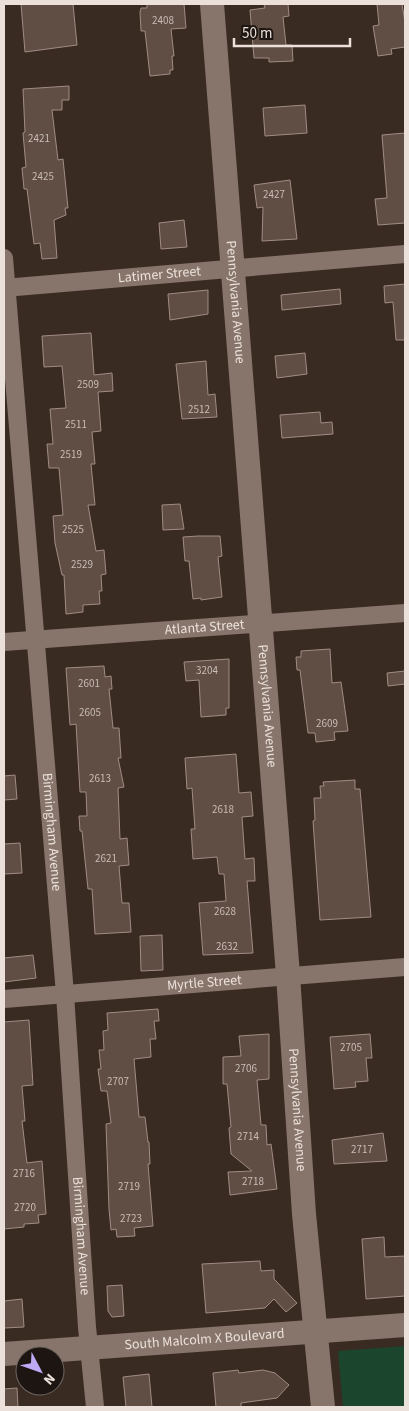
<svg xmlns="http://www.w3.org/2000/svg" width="409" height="1411" font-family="'Source Sans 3',sans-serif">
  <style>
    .green { fill: #1b462d }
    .building { fill: #604e45; stroke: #a08c82 }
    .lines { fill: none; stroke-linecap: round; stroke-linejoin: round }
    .street { stroke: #87756b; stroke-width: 18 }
    .secondary { stroke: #87756b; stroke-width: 24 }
    .labels { text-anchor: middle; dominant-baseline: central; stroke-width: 4; stroke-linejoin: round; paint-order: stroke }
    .number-label { font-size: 11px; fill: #c8bcb5 }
    .street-label { font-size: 14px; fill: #ebe0da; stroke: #1c1511 }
  </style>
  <rect width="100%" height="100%" fill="#3a2b22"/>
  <polygon class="green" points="405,1346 405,1407 343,1407 338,1351"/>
  <g class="building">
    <polygon points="21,4 73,4 77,45 25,52"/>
    <polygon points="147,4 184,4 186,28 171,29 174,56 172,56 173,70 170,70 170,74 150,76 145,31 141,31 140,12 141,8 147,8"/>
    <polygon points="264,4 288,4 289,16 283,17 286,45 292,45 293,61 269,62 269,58 254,58 250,10 265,8"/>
    <polygon points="377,4 402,4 405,22 405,47 391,49 392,54 378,56 373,26 379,25"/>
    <polygon points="69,86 69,100 62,100 62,110 52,110 58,160 63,159 68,208 65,208 66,215 54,220 57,258 42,259 40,243 34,244 27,189 24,189 22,168 26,167 23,133 25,132 23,89"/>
    <polygon points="305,105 307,133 265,136 263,108"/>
    <polygon points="405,133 405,223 378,225 375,199 387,198 382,135"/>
    <polygon points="290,180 297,239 262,241 263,207 257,208 254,185"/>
    <polygon points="184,220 187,247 161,249 159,223"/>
    <polygon points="405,284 405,340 396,340 393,302 385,303 384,286"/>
    <polygon points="340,289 341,304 282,310 281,295"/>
    <polygon points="208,290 208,314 170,320 168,294"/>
    <polygon points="91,333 94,375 112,373 113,391 98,392 101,431 92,432 95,464 91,464 95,505 88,505 96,551 104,550 106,574 101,575 102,591 99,591 100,604 83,605 83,612 66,614 64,575 62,575 55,543 53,516 63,515 59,468 49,468 47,444 53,444 50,409 66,408 62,366 44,367 42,336"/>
    <polygon points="305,353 307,374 277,378 275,356"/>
    <polygon points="206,361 208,395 215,394 217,417 182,419 176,364"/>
    <polygon points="320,412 321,423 332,422 333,434 282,438 280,415"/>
    <polygon points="180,504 184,529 163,530 162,505"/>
    <polygon points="198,536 220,536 222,556 218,557 222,597 201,600 201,598 193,599 189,561 185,561 183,537"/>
    <polygon points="330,649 332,683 341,682 348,731 334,732 335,740 316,742 315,733 308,733 300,670 297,670 296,657 301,657 301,651"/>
    <polygon points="229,659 229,708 226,708 226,715 201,717 199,680 186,681 184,662"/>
    <polygon points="104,666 105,677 111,676 112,689 109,689 113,728 119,728 121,758 118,758 124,787 118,788 120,839 127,838 129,865 119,866 122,903 129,903 131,932 95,934 92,889 88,889 82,831 80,831 79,816 87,816 86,792 80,792 76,724 70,725 66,668"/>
    <polygon points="405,671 405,684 388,686 387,673"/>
    <polygon points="236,754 239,793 251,792 253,816 242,817 245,859 254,858 255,881 247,881 253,953 203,955 199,903 226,901 224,874 219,874 217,857 193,859 191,829 195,829 192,788 187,789 185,758"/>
    <polygon points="15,775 17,799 4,800 4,776"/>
    <polygon points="355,780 355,789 360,789 371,917 320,920 313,821 315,820 314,798 321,798 320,786 324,786 323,782"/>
    <polygon points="20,843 22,873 4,874 4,844"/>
    <polygon points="162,935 163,970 141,971 140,936"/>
    <polygon points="33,955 36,978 4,982 4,958"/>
    <polygon points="158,1009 159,1021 154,1021 156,1039 150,1039 151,1057 134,1059 139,1117 145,1117 148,1142 149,1142 150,1164 148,1164 153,1226 134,1228 135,1236 117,1237 116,1229 111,1230 109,1209 106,1124 111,1123 107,1091 101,1091 98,1069 101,1069 99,1050 104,1050 103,1031 108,1030 107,1013"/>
    <polygon points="29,1020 33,1085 22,1086 25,1121 22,1121 27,1163 42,1161 46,1214 38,1215 39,1223 24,1224 24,1227 4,1229 4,1022"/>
    <polygon points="269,1034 269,1079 257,1080 261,1125 266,1125 267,1145 271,1144 277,1189 230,1195 228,1172 252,1171 231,1154 229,1128 231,1127 227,1084 223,1084 223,1057 241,1056 239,1036"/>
    <polygon points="370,1034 372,1058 366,1058 368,1081 355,1082 356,1087 334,1089 330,1037"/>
    <polygon points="383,1133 387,1161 334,1164 332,1140"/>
    <polygon points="384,1237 385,1257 405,1256 405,1296 366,1299 362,1239"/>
    <polygon points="260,1261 261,1271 274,1270 274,1279 297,1303 286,1312 274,1299 265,1308 206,1313 202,1264"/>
    <polygon points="122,1285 124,1316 112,1317 108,1311 107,1286"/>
    <polygon points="22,1299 24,1327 4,1328 4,1301"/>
    <polygon points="238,1370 239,1373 263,1370 275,1373 289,1385 277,1398 241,1403 241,1407 216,1407 213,1373"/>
    <polygon points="149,1374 152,1407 126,1407 123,1377"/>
    <polygon points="17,1388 18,1407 4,1407 4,1389"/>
  </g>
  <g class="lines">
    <g class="street">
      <path id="s1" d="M4 258 65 994 87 1327 95 1407"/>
      <path id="s2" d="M4 288 405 254"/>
      <path id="s3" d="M4 642 405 613"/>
      <path id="s4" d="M4 999 405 967"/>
    </g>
    <g class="secondary">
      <path id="s5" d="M212 4 288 975 304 1214 323 1407"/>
      <path id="s6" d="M4 1354 405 1325"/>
    </g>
  </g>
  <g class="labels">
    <g class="number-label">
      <text x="163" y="20">2408</text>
      <text x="39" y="138">2421</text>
      <text x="43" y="176">2425</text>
      <text x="274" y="194">2427</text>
      <text x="88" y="384">2509</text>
      <text x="199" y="409">2512</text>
      <text x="76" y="424">2511</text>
      <text x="71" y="454">2519</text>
      <text x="73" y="529">2525</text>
      <text x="82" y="564">2529</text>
      <text x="207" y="670">3204</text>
      <text x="89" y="683">2601</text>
      <text x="90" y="712">2605</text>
      <text x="327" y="723">2609</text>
      <text x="100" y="778">2613</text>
      <text x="223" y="809">2618</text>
      <text x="106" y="858">2621</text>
      <text x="225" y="911">2628</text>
      <text x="227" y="946">2632</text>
      <text x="351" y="1047">2705</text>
      <text x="246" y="1068">2706</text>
      <text x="118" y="1081">2707</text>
      <text x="248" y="1136">2714</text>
      <text x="362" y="1149">2717</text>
      <text x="24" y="1173">2716</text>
      <text x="253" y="1181">2718</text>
      <text x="129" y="1186">2719</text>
      <text x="25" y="1207">2720</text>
      <text x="131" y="1218">2723</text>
    </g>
    <g class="street-label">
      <text stroke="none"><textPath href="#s2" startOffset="156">Latimer Street</textPath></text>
      <text stroke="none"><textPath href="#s5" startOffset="299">Pennsylvania Avenue</textPath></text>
      <text stroke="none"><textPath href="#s3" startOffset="201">Atlanta Street</textPath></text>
      <text stroke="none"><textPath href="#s5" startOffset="704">Pennsylvania Avenue</textPath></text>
      <text stroke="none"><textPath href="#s1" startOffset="576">Birmingham Avenue</textPath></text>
      <text stroke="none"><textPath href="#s4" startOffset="201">Myrtle Street</textPath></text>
      <text stroke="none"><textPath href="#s5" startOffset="1109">Pennsylvania Avenue</textPath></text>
      <text stroke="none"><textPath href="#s1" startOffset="981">Birmingham Avenue</textPath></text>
      <text stroke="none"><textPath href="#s6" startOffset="201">South Malcolm X Boulevard</textPath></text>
    </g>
  </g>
  <rect width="409" height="1411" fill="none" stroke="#ebe0da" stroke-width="10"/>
  <g transform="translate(40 1371) rotate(131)"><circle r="24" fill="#1c1511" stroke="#6f6661"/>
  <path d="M0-4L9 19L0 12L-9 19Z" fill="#bea9f5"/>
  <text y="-8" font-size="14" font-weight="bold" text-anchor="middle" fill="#ebe0da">N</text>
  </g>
  <path d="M234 38v8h116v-8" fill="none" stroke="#ebe0da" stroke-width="2.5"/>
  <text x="242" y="38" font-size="15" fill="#ebe0da" stroke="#1c1511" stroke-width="4" paint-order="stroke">50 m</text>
</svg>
